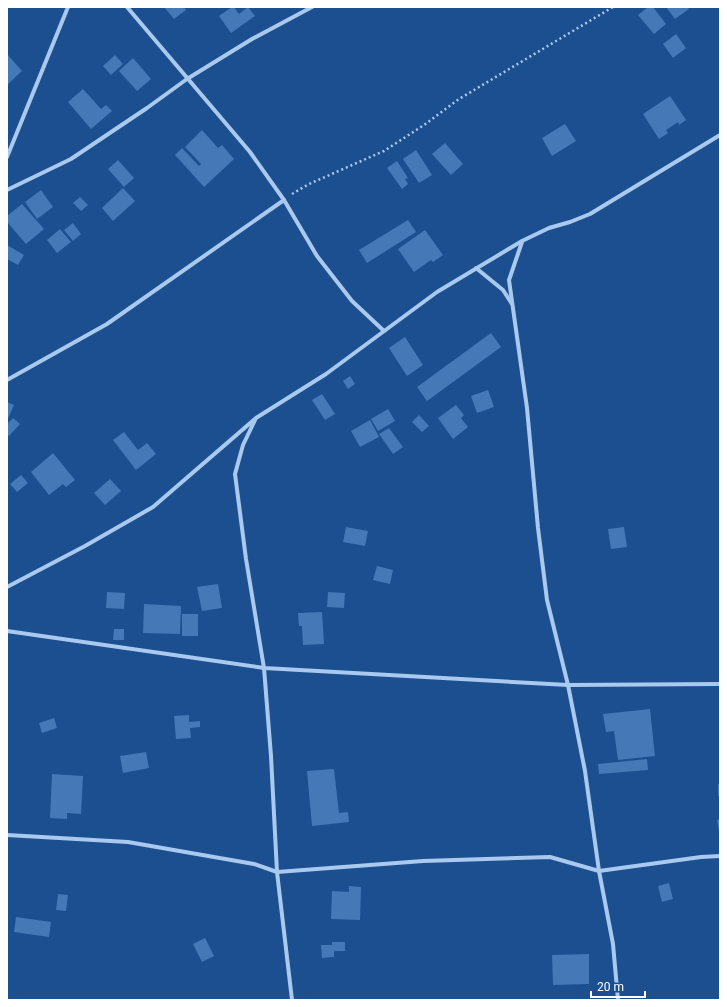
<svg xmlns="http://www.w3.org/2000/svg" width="727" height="1007" font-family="Roboto,sans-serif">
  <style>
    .building { fill: #4478b7 }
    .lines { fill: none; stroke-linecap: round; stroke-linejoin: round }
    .path { stroke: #a9c9ee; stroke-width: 2.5; stroke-dasharray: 2 3; stroke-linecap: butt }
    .street { stroke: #a9c9ee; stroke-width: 4 }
  </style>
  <rect width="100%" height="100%" fill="#1b4f8f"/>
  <g class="building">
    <polygon points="164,7 184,7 186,10 174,19"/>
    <polygon points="232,7 234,7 239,14 248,7 255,16 231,33 219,16"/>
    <polygon points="648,7 653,7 666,24 654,34 638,15"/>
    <polygon points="666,7 687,7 689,9 675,19"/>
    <polygon points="676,34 686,48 673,58 663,44"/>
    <polygon points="7,54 22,71 7,85"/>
    <polygon points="115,55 123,64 111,75 103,66"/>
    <polygon points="133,58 151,79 137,91 119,71"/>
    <polygon points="83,89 101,109 106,105 112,111 91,129 68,102"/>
    <polygon points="670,96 686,120 679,125 678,122 666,130 668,133 659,139 643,114"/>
    <polygon points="565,124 576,141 552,156 542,138"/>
    <polygon points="202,130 218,148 222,145 234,159 204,187 175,155 182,148 199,166 201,164 185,147"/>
    <polygon points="445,143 463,164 451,175 432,154"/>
    <polygon points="416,150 432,175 419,183 403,159"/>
    <polygon points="118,160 134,178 124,187 108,169"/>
    <polygon points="397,161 408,178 405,179 408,184 402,189 387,168"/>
    <polygon points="123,188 135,201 113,221 102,208"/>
    <polygon points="41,190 53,207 37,219 25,202"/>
    <polygon points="80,197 88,205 81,211 73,203"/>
    <polygon points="22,204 44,229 26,244 7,222 7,216"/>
    <polygon points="408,220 416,232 367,263 359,250"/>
    <polygon points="73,223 81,234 73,241 64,230"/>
    <polygon points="60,229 71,242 57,253 47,240"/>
    <polygon points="425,230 443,255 433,262 431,260 414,272 398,249"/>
    <polygon points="7,245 24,255 18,265 7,259"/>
    <polygon points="491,333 501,347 427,401 417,387"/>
    <polygon points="405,337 423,365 407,376 389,348"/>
    <polygon points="350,376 355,384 348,389 343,381"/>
    <polygon points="488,390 494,407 477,413 471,396"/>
    <polygon points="322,394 335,414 325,420 312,400"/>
    <polygon points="7,402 14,405 7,421"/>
    <polygon points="456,405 464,415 461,418 468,427 453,439 438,418"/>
    <polygon points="388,409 395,421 378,431 371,419"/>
    <polygon points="419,415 429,426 422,432 412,422"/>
    <polygon points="13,418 20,424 9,436 7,434 7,424"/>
    <polygon points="370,420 379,437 360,447 351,431"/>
    <polygon points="389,428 403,447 393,454 379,434"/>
    <polygon points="124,432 138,450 147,443 156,454 136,470 113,440"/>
    <polygon points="53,453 75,480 66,487 63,484 49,495 31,472"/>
    <polygon points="21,475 28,483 17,492 10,484"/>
    <polygon points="110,479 121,491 105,505 94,493"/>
    <polygon points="346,527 368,531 365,546 343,542"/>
    <polygon points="624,527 627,547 611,549 608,529"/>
    <polygon points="377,566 393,570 390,584 373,580"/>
    <polygon points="218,584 222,608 202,611 197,587"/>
    <polygon points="107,592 125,593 124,609 106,608"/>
    <polygon points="328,592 345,593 344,608 327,607"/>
    <polygon points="144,604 181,606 180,634 143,633"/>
    <polygon points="322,612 324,644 303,645 302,626 299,626 298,613"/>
    <rect x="182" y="614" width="16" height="22"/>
    <polygon points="114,629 124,629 124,640 113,640"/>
    <polygon points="650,709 655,756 618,760 614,731 606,732 603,714"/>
    <polygon points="189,715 189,722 200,721 200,727 190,728 191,738 176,739 174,716"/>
    <polygon points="54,718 57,728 42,733 39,723"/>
    <polygon points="146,752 149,768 123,773 120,756"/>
    <polygon points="647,759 648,770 599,774 598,764"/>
    <polygon points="334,769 339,813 348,812 349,822 312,826 307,771"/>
    <polygon points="52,774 83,776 81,814 67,813 67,819 50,818"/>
    <rect x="718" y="784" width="2" height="12"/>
    <polygon points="720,819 720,832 719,832 717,820"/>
    <polygon points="669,883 673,899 662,902 658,886"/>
    <polygon points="349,886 361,887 360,920 331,919 332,891 349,892"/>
    <polygon points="58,894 68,895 66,911 56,910"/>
    <polygon points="16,917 51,922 49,937 14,932"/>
    <polygon points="205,938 214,956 202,962 193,944"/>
    <polygon points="332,942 345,942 345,951 334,951 334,957 322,958 321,945 332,945"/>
    <polygon points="589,954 589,984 553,985 552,955"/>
  </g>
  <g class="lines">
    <polyline class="path" points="292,194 309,184 384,151 424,125 459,99 613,7"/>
    <g class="street">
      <polyline points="127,7 250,152 284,200 317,256 352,301 384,331"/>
      <polyline points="7,157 68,7"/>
      <polyline points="7,190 71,159 147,108 187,79 252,39 312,7"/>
      <polyline points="522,242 509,280 527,408 538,528 547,600 568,685 585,771 599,871 613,944 618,1000"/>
      <polyline points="476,268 503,290 512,304"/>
      <polyline points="7,380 107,324 284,200"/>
      <polyline points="255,420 243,445 235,474 246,559 264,668 271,756 277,872 292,1000"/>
      <polyline points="7,587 85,546 153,507 256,418 326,374 437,292 522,241 549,228 570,222 590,214 720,135"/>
      <polyline points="7,631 264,668 568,685 720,684"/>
      <polyline points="7,835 128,842 254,864 277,872 423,861 550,857 599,871 701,857 720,856"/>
    </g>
  </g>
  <rect width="727" height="1007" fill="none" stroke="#ffffff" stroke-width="16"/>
  <path d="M591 991v6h54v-6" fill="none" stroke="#ffffff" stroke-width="2"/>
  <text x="597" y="991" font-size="12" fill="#ffffff" stroke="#1b4f8f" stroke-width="3" paint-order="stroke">20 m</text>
</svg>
